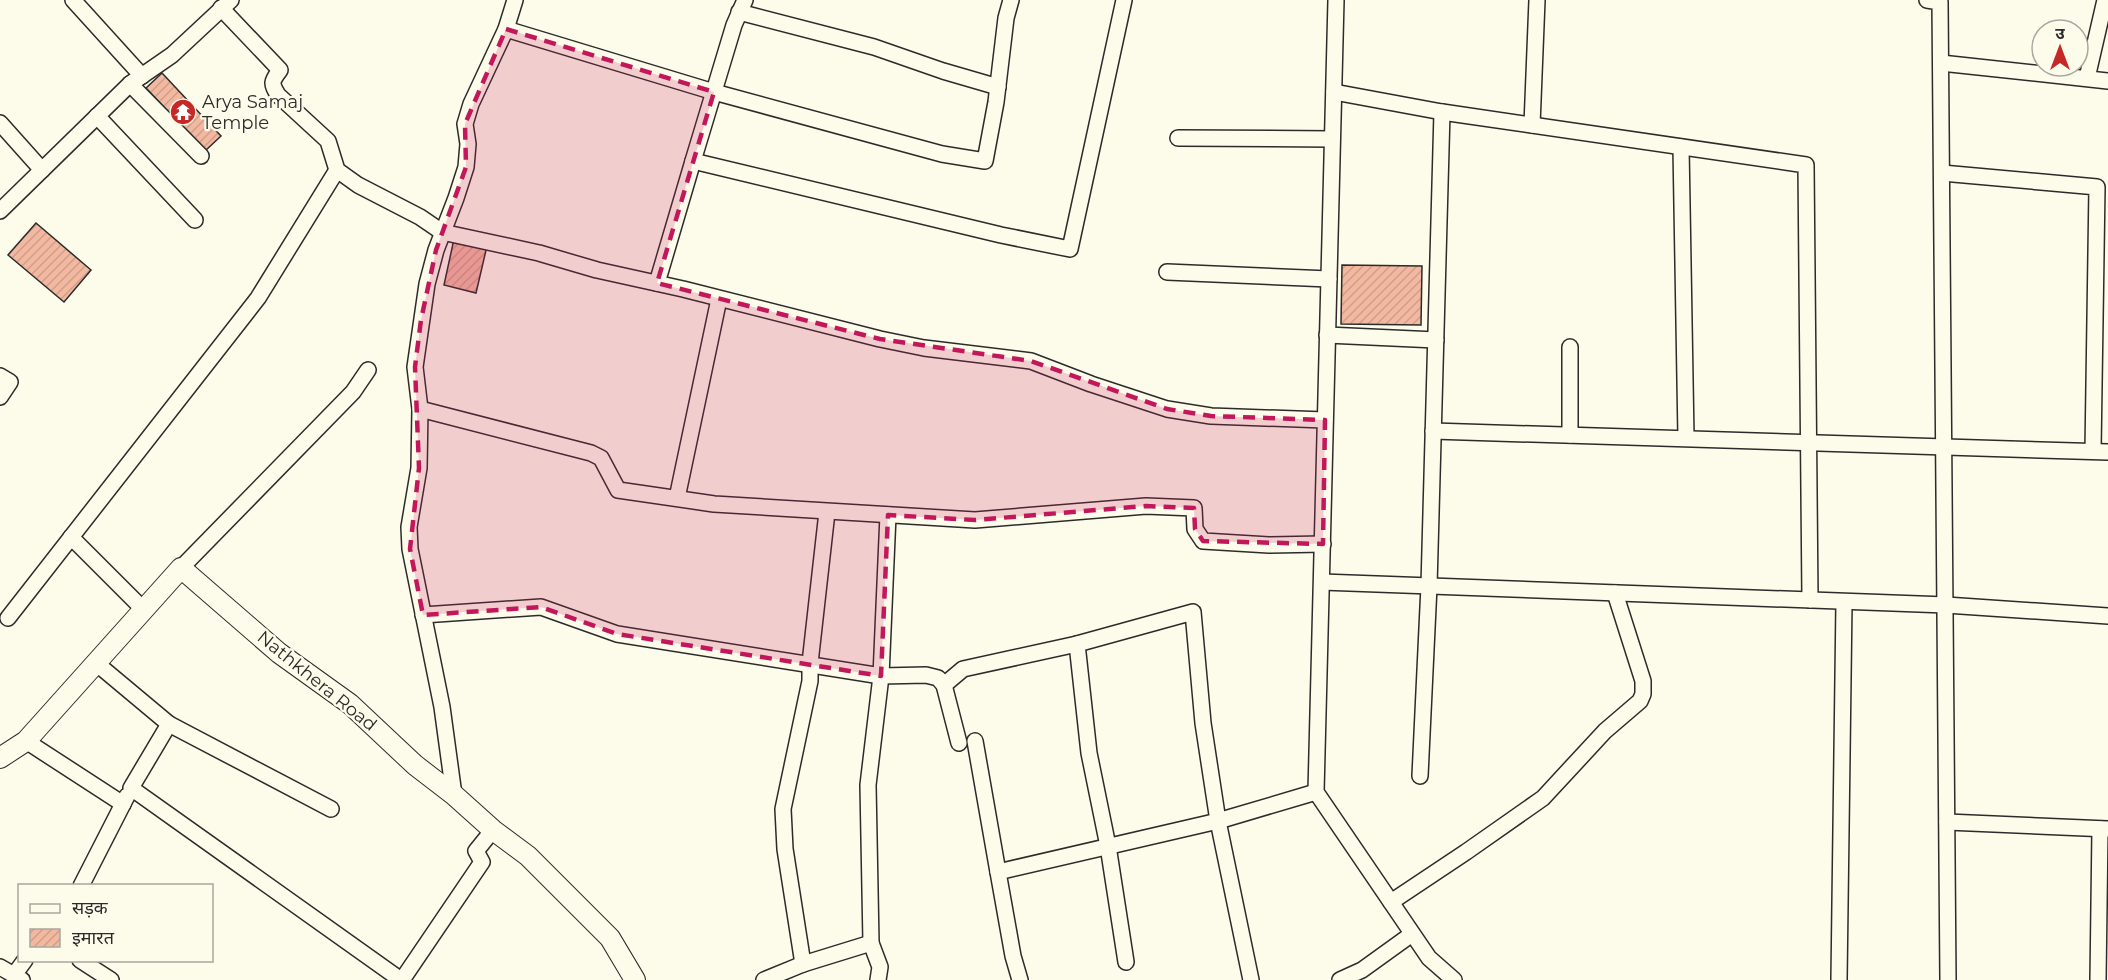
<svg xmlns="http://www.w3.org/2000/svg" width="2108" height="980" font-family="Montserrat,'Noto Sans Devanagari',sans-serif">
  <style>
    .building { fill: url(#building-hatch); stroke: #2b2b2b; stroke-width: 1.5 }
    .lines { fill: none; stroke-linecap: round; stroke-linejoin: round }
    .minor-casing { stroke: #2b2b2b; stroke-width: 18 }
    .tertiary-casing { stroke: #2b2b2b; stroke-width: 22 }
    .minor { stroke: #fdfbea; stroke-width: 15 }
    .tertiary { stroke: #fdfbea; stroke-width: 20 }
    .marked { fill: #c2185b; fill-opacity: 0.2; stroke: #c2185b; stroke-width: 4.5; stroke-dasharray: 12 8; stroke-linejoin: round }
    .labels { text-anchor: middle; dominant-baseline: central; stroke-width: 4.5; stroke-linejoin: round; paint-order: stroke }
    .poi-label { font-size: 18px; fill: #2b2b2b; stroke: #fdfbea; text-anchor: start }
    .street-label { font-size: 18px; fill: #2b2b2b; stroke: #fdfbea }
  </style>
  <defs>
    <pattern id="building-hatch" width="6" height="6" patternUnits="userSpaceOnUse" patternTransform="scale(1.5)"><rect width="6" height="6" fill="#f2b8a0"/><path d="M-1 1l2-2M0 6l6-6M5 7l2-2" fill="none" stroke="#d09e8a"/></pattern>
  </defs>
  <rect width="100%" height="100%" fill="#fdfbea"/>
  <g class="building">
    <polygon points="162,73 221,136 205,151 146,88"/>
    <polygon points="36,223 91,270 64,302 8,255"/>
    <polygon points="454,239 487,246 476,293 444,285"/>
    <polygon points="1342,265 1422,266 1421,325 1341,324"/>
  </g>
  <g class="lines">
    <g class="minor-casing">
      <g id="minor">
        <polyline points="73,0 142,76"/>
        <polyline points="745,0 734,25 693,161 1001,235 1070,249 1124,0"/>
        <polyline points="1336,0 1316,792 1429,958 1454,980"/>
        <polyline points="1927,0 1940,2 1948,980"/>
        <path d="M221 8 280 70C271 82 271 83 278 95L328 141 337 170 358 185 420 217 442 232 539 253 597 270 683 289 880 339 924 348 1031 361 1091 384 1167 409 1211 416 1325 420"/>
        <polyline points="739,12 874,47 943,71 998,87"/>
        <polyline points="506,29 714,92 942,154 985,161 996,102 1006,18 1011,0"/>
        <polyline points="1941,63 2108,81"/>
        <polyline points="2087,78 2105,0"/>
        <polyline points="130,84 201,156"/>
        <polyline points="1334,92 1442,112 1806,165 1810,600"/>
        <polyline points="97,116 195,220"/>
        <polyline points="0,123 42,170"/>
        <polyline points="1532,125 1537,0"/>
        <polyline points="1178,138 1332,139"/>
        <polyline points="1681,147 1686,438"/>
        <polyline points="1942,173 2097,187 2093,451"/>
        <polyline points="0,211 130,84 172,55 231,0"/>
        <polyline points="1167,272 1329,279"/>
        <polyline points="657,283 693,161"/>
        <polyline points="1327,335 1436,340"/>
        <polyline points="0,376 10,382 0,397"/>
        <polyline points="420,409 591,453 601,458 618,490 714,504 975,520 1146,506 1194,508 1195,529 1203,541 1269,545 1323,544"/>
        <polyline points="1433,431 2108,452"/>
        <polyline points="1570,435 1570,347"/>
        <polyline points="677,498 719,299"/>
        <polyline points="71,537 144,610"/>
        <polyline points="181,568 353,392 368,370"/>
        <polyline points="1322,582 1946,605 2108,616"/>
        <polyline points="423,615 541,607 617,634 881,676 926,675 938,678 944,685 959,743"/>
        <polyline points="8,618 258,298 337,170"/>
        <polyline points="96,663 169,724 131,788 401,980"/>
        <polyline points="944,685 963,669 1077,644"/>
        <polyline points="169,724 331,809"/>
        <polyline points="26,741 123,804"/>
        <polyline points="975,741 998,872"/>
        <polyline points="1420,776 1429,586 1442,112"/>
        <polyline points="454,795 442,707 410,549 409,527 419,468 420,409 415,367 427,284 436,250 456,198 466,167 468,144 465,124 471,104 506,29 515,0"/>
        <polyline points="1947,822 2108,829"/>
        <polyline points="81,886 127,796"/>
        <polyline points="1391,902 1466,852 1543,798 1605,731 1640,701 1643,694 1643,681 1615,593"/>
        <polyline points="80,960 111,980"/>
        <polyline points="1126,962 1108,846 1089,753 1077,644 1193,612 1203,723 1218,821 1251,980"/>
        <polyline points="803,964 785,849 783,809 810,681 810,663 827,512"/>
        <polyline points="0,967 14,975"/>
        <polyline points="22,980 14,975 25,960"/>
        <polyline points="402,980 482,862 476,851 493,830"/>
        <polyline points="764,980 803,964 871,943"/>
        <polyline points="878,980 880,967 871,943 868,785 881,676 888,515"/>
        <polyline points="1020,980 1013,956 998,872 1218,821 1316,792"/>
        <polyline points="1340,980 1362,970 1412,934"/>
        <polyline points="1839,980 1844,602"/>
        <polyline points="2098,980 2100,829"/>
      </g>
    </g>
    <g class="tertiary-casing">
      <polyline id="tertiary" points="0,758 26,741 181,568 279,653 350,704 415,765 454,795 493,830 528,856 610,938 635,980"/>
    </g>
    <use href="#minor" class="minor"/>
    <use href="#tertiary" class="tertiary"/>
  </g>
  <path class="marked" d="M506 29 714 92 657 283 880 339 1031 361 1167 409 1211 416 1325 420 1323 544 1203 541 1195 529 1194 508 1146 506 975 520 888 515 881 676 617 634 541 607 423 615 410 549 419 468 415 367 421 320 436 250 466 167 465 124Z"/>
  <defs>
    <g id="temple-disc" transform="scale(1.35)"><circle r="9.5" fill="#c62828" stroke="#fdfbea"/><path d="M0-6L5-2H3V0L6.5 2.5H4V6H1.5V3h-3V6H-4V2.5H-6.5L-3 0V-2H-5Z" fill="#fff"/></g>
  </defs>
  <g fill-rule="evenodd">
    <use href="#temple-disc" x="183" y="112"/>
  </g>
  <g class="labels">
    <g class="poi-label">
      <text x="202" y="102">Arya Samaj<tspan x="202" dy="21">Temple</tspan></text>
    </g>
    <g class="street-label">
      <text transform="translate(317 681) rotate(39)">Nathkhera Road</text>
    </g>
  </g>
  <rect x="18" y="884" width="195" height="78" fill="#fdfbea" stroke="#a9a89e" stroke-width="1.5"/>
  <rect x="30" y="904" width="30" height="9" fill="#fdfbea" stroke="#a9a89e" stroke-width="1.5"/>
  <text x="72" y="914" font-size="18" fill="#2b2b2b">सड़क</text>
  <rect x="30" y="929" width="30" height="18" fill="url(#building-hatch)" stroke="#a9a89e" stroke-width="1.5"/>
  <text x="72" y="944" font-size="18" fill="#2b2b2b">इमारत</text>
  <g transform="translate(2060 48)"><circle r="28" fill="#fdfbea" stroke="#a9a89e" stroke-width="1.5"/>
  <path d="M0-4.5L10 22L0 15L-10 22Z" fill="#c62828"/>
  <text y="-9" font-size="16" font-weight="bold" text-anchor="middle" fill="#2b2b2b">उ</text>
  </g>
</svg>
